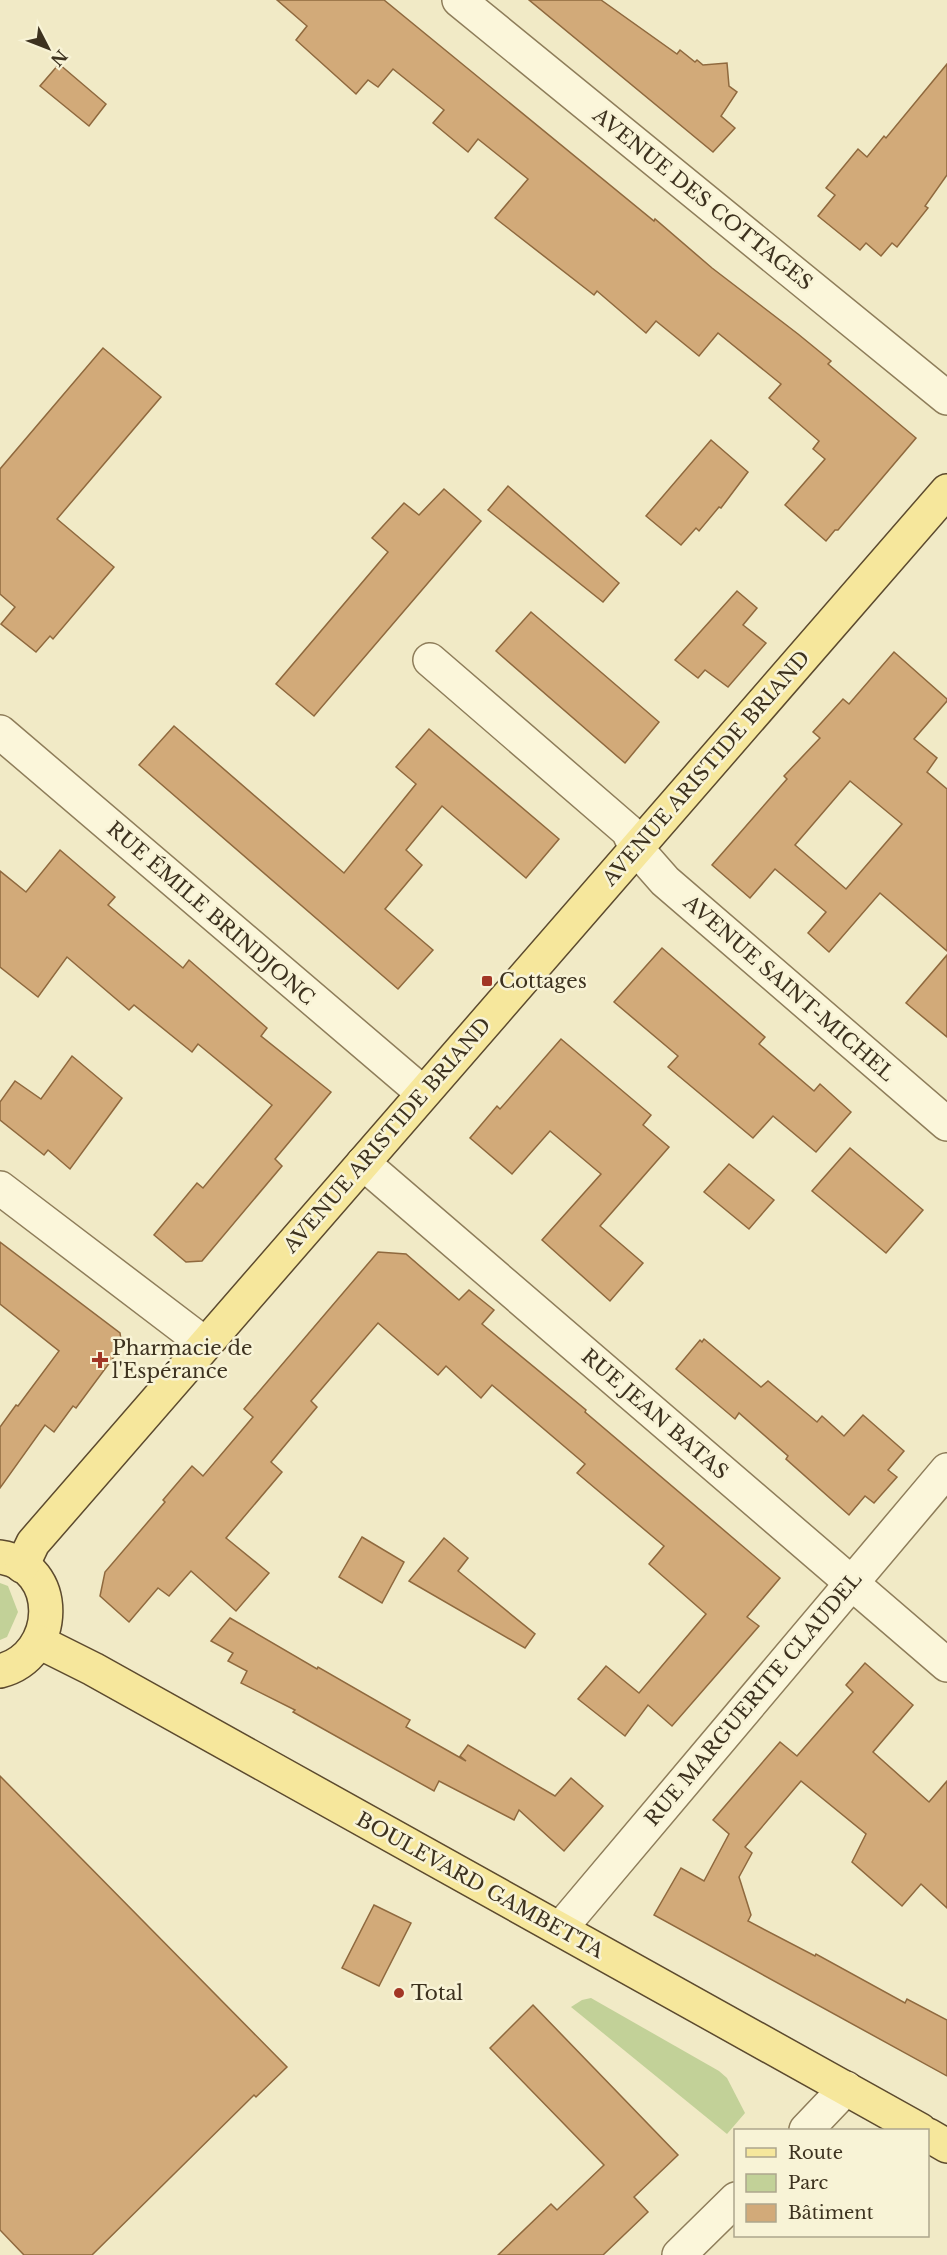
<svg xmlns="http://www.w3.org/2000/svg" width="947" height="2255" font-family="'Libre Baskerville',serif">
  <style>
    .green { fill: #c2d198 }
    .building { fill: #d2aa79; stroke: #8f693e; stroke-width: 1.5; fill-rule: evenodd }
    .lines { fill: none; stroke-linecap: round; stroke-linejoin: round }
    .minor-casing { stroke: #8e7d5a; stroke-width: 36 }
    .major-casing { stroke: #5c4a2e; stroke-width: 36 }
    .minor { stroke: #fbf6da; stroke-width: 33 }
    .major { stroke: #f6e79c; stroke-width: 33 }
    .poi-dot { fill: #a23625; stroke: #f8f3d6; stroke-width: 2 }
    .labels { text-anchor: middle; dominant-baseline: central; stroke-width: 5; stroke-linejoin: round; paint-order: stroke }
    .street-label { font-size: 20px; fill: #3d321f; stroke: #f8f3d6 }
    .poi-label { font-size: 20px; fill: #3d321f; stroke: #f8f3d6; text-anchor: start }
  </style>
  <rect width="100%" height="100%" fill="#f1eac6"/>
  <g class="green">
    <polygon points="0,1583 8,1586 18,1612 7,1637 0,1640"/>
    <polygon points="591,1998 719,2071 727,2078 745,2113 727,2134 571,2007 582,2000"/>
  </g>
  <g class="building">
    <polygon points="277,0 384,0 654,221 655,219 712,268 798,334 831,361 828,364 916,438 838,530 835,530 826,541 785,505 825,459 813,449 819,441 769,398 781,384 718,333 699,356 656,321 646,333 597,291 594,295 495,218 528,179 478,139 468,152 433,123 444,110 393,69 378,87 368,80 356,94 296,40 307,26"/>
    <polygon points="529,0 601,0 677,54 680,50 695,62 697,60 703,65 727,63 729,86 737,92 721,116 735,128 713,152"/>
    <polygon points="59,64 106,104 89,126 40,86"/>
    <polygon points="947,64 947,175 925,206 928,208 897,247 892,243 881,256 866,243 860,250 818,216 835,195 826,188 858,149 867,157 884,136 886,138"/>
    <polygon points="103,348 161,397 57,519 114,567 53,639 50,636 36,652 1,624 15,607 0,594 0,469"/>
    <polygon points="711,440 748,472 721,508 719,507 699,531 696,528 681,545 646,516"/>
    <polygon points="508,486 619,583 603,602 488,510"/>
    <polygon points="444,489 481,521 314,716 276,684 388,552 372,538 404,503 419,515"/>
    <polygon points="737,591 757,608 743,625 766,643 728,687 705,670 698,678 675,660"/>
    <polygon points="531,612 659,722 625,763 496,651"/>
    <path d="M894 652 947 699V701L914 739 937 758 927 772 947 789V951L880 893 829 952 808 933 826 912 775 869 750 898 712 865 787 779 784 776 820 738 813 732 843 699 849 704ZM850 781 902 824 846 889 795 845Z"/>
    <polygon points="174,726 344,873 416,784 396,767 429,729 559,839 526,878 442,806 406,850 422,865 385,909 433,950 398,989 139,765"/>
    <polygon points="60,850 115,897 108,905 183,968 189,960 267,1028 261,1036 331,1092 275,1159 282,1166 202,1261 186,1262 154,1235 197,1183 203,1188 272,1105 198,1044 192,1052 134,1005 129,1010 67,957 38,997 0,967 0,871 26,892"/>
    <polygon points="662,948 765,1037 759,1044 814,1091 820,1084 851,1112 816,1152 773,1116 753,1138 668,1067 678,1056 614,1002"/>
    <polygon points="947,955 947,1037 906,1003"/>
    <polygon points="561,1039 651,1115 643,1125 669,1147 600,1226 643,1263 610,1301 542,1240 601,1174 550,1131 512,1174 470,1138 497,1106 500,1109"/>
    <polygon points="72,1056 122,1098 70,1169 48,1150 44,1155 0,1120 0,1102 15,1081 41,1099"/>
    <polygon points="850,1148 923,1210 886,1253 812,1191"/>
    <polygon points="729,1164 774,1200 749,1229 704,1192"/>
    <polygon points="0,1242 120,1333 122,1346 76,1408 73,1406 54,1432 45,1425 0,1488 0,1427 16,1405 18,1406 59,1351 0,1304"/>
    <polygon points="378,1252 406,1254 459,1300 469,1290 494,1310 482,1324 586,1410 585,1412 780,1578 747,1617 759,1626 672,1726 648,1705 625,1736 578,1699 606,1666 639,1693 706,1614 649,1564 664,1546 577,1473 585,1464 492,1385 481,1398 446,1366 438,1375 378,1323 311,1401 317,1407 271,1462 282,1472 226,1538 269,1573 236,1611 191,1571 169,1596 158,1588 129,1622 100,1596 105,1572 165,1502 163,1500 192,1466 203,1476 253,1417 244,1409"/>
    <polygon points="704,1339 761,1387 768,1381 817,1422 822,1416 844,1436 863,1415 904,1451 888,1470 897,1477 874,1503 865,1496 849,1515 786,1459 788,1456 739,1413 735,1419 676,1369 700,1340 702,1342"/>
    <polygon points="362,1537 404,1562 382,1603 339,1577"/>
    <polygon points="444,1538 468,1558 458,1571 535,1634 525,1648 409,1581"/>
    <polygon points="230,1618 317,1669 318,1667 410,1720 406,1727 466,1761 460,1756 468,1745 555,1796 571,1778 603,1806 564,1851 519,1810 514,1820 439,1781 434,1791 293,1712 295,1710 241,1683 247,1671 228,1661 233,1653 211,1641"/>
    <polygon points="865,1663 913,1705 873,1752 929,1802 947,1781 947,1908 921,1884 902,1906 852,1862 866,1834 801,1781 745,1847 752,1853 739,1877 751,1915 748,1921 815,1956 816,1954 905,2003 907,1999 947,2020 947,2076 654,1915 681,1868 704,1881 729,1834 713,1820 780,1742 797,1756 853,1692 846,1685"/>
    <polygon points="0,1776 287,2067 256,2097 254,2095 92,2255 24,2255 0,2230"/>
    <polygon points="374,1905 411,1923 379,1986 342,1968"/>
    <polygon points="533,2005 678,2155 634,2197 648,2212 603,2255 498,2255 551,2204 557,2210 604,2165 490,2048"/>
  </g>
  <g class="lines">
    <g class="minor-casing">
      <g id="minor">
        <polyline points="459,0 947,398"/>
        <polyline points="430,660 628,831 636,848 665,881 947,1124"/>
        <polyline points="0,732 423,1093"/>
        <polyline points="363,1163 947,1665"/>
        <polyline points="0,1188 205,1344"/>
        <polyline points="560,1929 947,1470"/>
        <polyline points="806,2130 846,2088"/>
        <polyline points="679,2255 736,2199"/>
      </g>
    </g>
    <g class="major-casing">
      <g id="major">
        <path d="M0 1557C62 1566 60 1656 0 1671"/>
        <polyline points="22,1566 33,1543 947,491"/>
        <polyline points="39,1642 93,1669 920,2130"/>
        <polyline points="928,2135 947,2146"/>
      </g>
    </g>
    <use href="#minor" class="minor"/>
    <use href="#major" class="major"/>
  </g>
  <g class="poi-dot">
    <rect x="481" y="975" width="12" height="12" rx="3"/>
    <path d="M97 1351h6v6h6v6h-6v6h-6v-6h-6v-6h6z"/>
    <circle cx="399" cy="1993" r="6"/>
  </g>
  <g class="labels">
    <g class="street-label">
      <text transform="translate(703 199) rotate(39)">AVENUE DES COTTAGES</text>
      <text transform="translate(706 768) rotate(-49)">AVENUE ARISTIDE BRIAND</text>
      <text transform="translate(211 913) rotate(41)">RUE ÉMILE BRINDJONC</text>
      <text transform="translate(789 988) rotate(41)">AVENUE SAINT-MICHEL</text>
      <text transform="translate(387 1135) rotate(-49)">AVENUE ARISTIDE BRIAND</text>
      <text transform="translate(655 1414) rotate(41)">RUE JEAN BATAS</text>
      <text transform="translate(753 1699) rotate(-50)">RUE MARGUERITE CLAUDEL</text>
      <text transform="translate(480 1885) rotate(29)">BOULEVARD GAMBETTA</text>
    </g>
    <g class="poi-label">
      <text x="499" y="981">Cottages</text>
      <text x="112" y="1348">Pharmacie de<tspan x="112" dy="23">l'Espérance</tspan></text>
      <text x="411" y="1993">Total</text>
    </g>
  </g>
  <rect x="734" y="2129" width="195" height="108" fill="#f8f3d6" stroke="#ada68d" stroke-width="1.5"/>
  <rect x="746" y="2148" width="30" height="9" fill="#f6e79c" stroke="#ada68d" stroke-width="1.5"/>
  <text x="788" y="2159" font-size="18" fill="#3d321f">Route</text>
  <rect x="746" y="2174" width="30" height="18" fill="#c2d198" stroke="#ada68d" stroke-width="1.5"/>
  <text x="788" y="2189" font-size="18" fill="#3d321f">Parc</text>
  <rect x="746" y="2204" width="30" height="18" fill="#d2aa79" stroke="#ada68d" stroke-width="1.5"/>
  <text x="788" y="2219" font-size="18" fill="#3d321f">Bâtiment</text>
  <g transform="translate(48 48) rotate(132)" stroke="#f8f3d6" stroke-width="4.5" paint-order="stroke">
  <path d="M0-4.5L10 22L0 15L-10 22Z" fill="#3d321f"/>
  <text y="-9" font-size="16" font-weight="bold" text-anchor="middle" fill="#3d321f">N</text>
  </g>
</svg>
